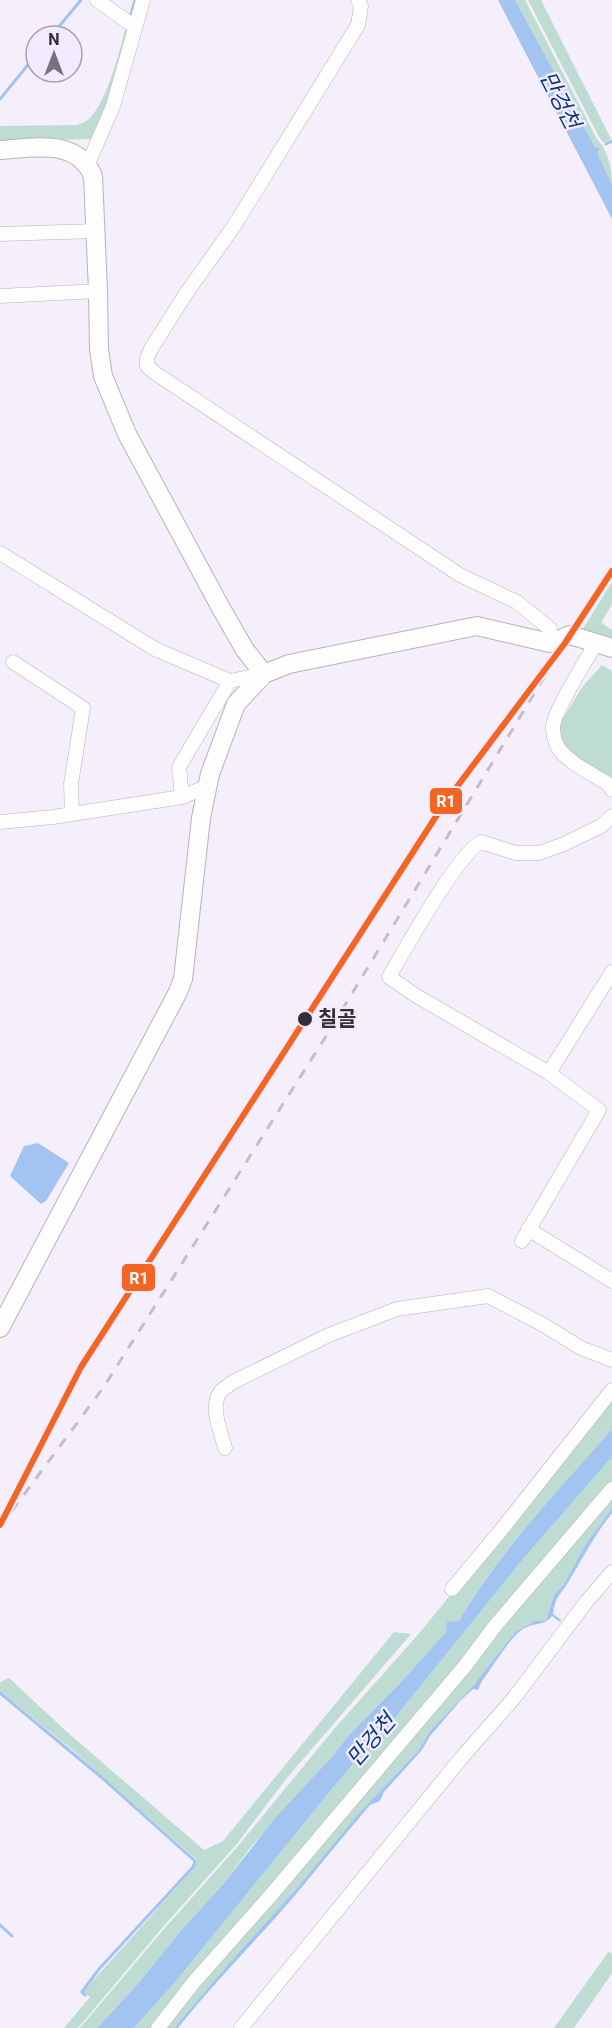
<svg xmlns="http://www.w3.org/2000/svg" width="612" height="2028" font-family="Roboto,'Noto Sans KR',sans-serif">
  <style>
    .green { fill: #bedcd2 }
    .water { fill: #a3c4f1 }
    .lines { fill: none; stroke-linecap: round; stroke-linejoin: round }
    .stream { stroke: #a3c4f1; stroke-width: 3 }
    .street-casing { stroke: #b6b2bb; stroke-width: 15 }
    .secondary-casing { stroke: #b6b2bb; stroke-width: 20 }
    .street { stroke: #fdfdfe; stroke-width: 14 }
    .secondary { stroke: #fdfdfe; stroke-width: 18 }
    .rail { stroke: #c2c0c4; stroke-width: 3; stroke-dasharray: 10 10; stroke-linecap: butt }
    .rail-1-casing { stroke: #f3eaff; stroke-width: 10 }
    .rail-1 { stroke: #f26522; stroke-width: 6 }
    .stop-dot { fill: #343038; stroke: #f3eaff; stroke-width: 2 }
    .labels { text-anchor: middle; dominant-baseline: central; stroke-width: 5; stroke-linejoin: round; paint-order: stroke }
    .stop-label { font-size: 21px; font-weight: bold; fill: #343038; stroke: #f3eaff; text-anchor: start }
    .water-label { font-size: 22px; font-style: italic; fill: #053b70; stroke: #f3eaff }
    .line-badge { stroke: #f3eaff; stroke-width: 2 }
    .badge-label { font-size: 16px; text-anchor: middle; font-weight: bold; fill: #fff }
  </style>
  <rect width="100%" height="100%" fill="#f4effa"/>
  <g class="green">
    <path d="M515 0H525L597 139C608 151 612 168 612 184L596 152 599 147H595Z"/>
    <polygon points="528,0 541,0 611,139 604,143 599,137"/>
    <path d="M126 26 129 28 110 100 102 112 98 133 95 139 0 141V126L77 125C81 123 86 122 89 119 107 102 120 50 126 26Z"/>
    <polygon points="612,582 612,604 602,621 603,624 612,630 612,643 582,630"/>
    <polygon points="602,665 612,671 612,780 571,754 560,740 560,723 583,686"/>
    <path d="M612 1399V1429C559 1490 499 1551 459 1621L447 1623 446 1632 403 1680 348 1736 332 1757 250 1848 224 1883 179 1933 136 1986 97 2028H80L164 1929 238 1846 335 1728 416 1637Z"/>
    <polygon points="612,1457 612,1486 156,2028 134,2028 176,1981 331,1790 360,1756 373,1745 524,1558"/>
    <polygon points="612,1491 612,1508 585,1545 564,1584 554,1595 546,1620 534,1621 515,1632 472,1687 430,1731 418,1751 358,1814 297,1888 230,1962 174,2028 160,2028"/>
    <polygon points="394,1632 411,1634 286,1779 236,1845 162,1928 78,2028 64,2028 90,1997 83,1992 193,1869 197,1860 70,1748 0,1691 0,1682 9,1678 67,1732 204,1850 223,1841"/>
    <polygon points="609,1951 612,1954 612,1973 574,2028 554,2028"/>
  </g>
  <g class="water">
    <polygon points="498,0 515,0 595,147 600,148 597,153 612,184 612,219"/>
    <polygon points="38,1143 69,1163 46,1201 41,1204 10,1176 24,1146"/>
    <path d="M612 1429V1457L524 1558 373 1745 360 1756 331 1790 176 1981 134 2028H97L136 1986 179 1933 224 1883 276 1817 332 1757 348 1736 403 1680 446 1632 447 1622 459 1621C500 1550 559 1490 612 1429Z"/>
    <path d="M612 1508V1513C595 1534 583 1558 569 1581 560 1596 556 1595 553 1614L561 1620 560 1622 552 1616C543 1627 534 1622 523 1629 510 1637 492 1668 482 1681L478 1690 473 1689 461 1700 430 1736 422 1750 384 1792 380 1801 370 1805C345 1834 321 1864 297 1893 258 1939 215 1981 178 2028H174L230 1962 297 1888 358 1814 418 1751 430 1731 472 1687 515 1632 534 1621 546 1620 554 1595 564 1584 585 1545Z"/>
  </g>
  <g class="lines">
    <g class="stream">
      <polyline points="129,17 130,18 135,0"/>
      <polyline points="51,36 81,0"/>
      <polyline points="0,99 36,55"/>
      <polyline points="606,144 612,141"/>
      <polyline points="0,1693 101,1777 195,1861 193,1867 99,1969 82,1992 85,1995"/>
      <polyline points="0,1925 12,1936"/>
    </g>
    <g class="street-casing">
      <g id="street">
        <polyline points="97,0 135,27"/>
        <polyline points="358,0 361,6 358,25 234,226 185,295 151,349 147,358 147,366 155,373 460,575 517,602 550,629"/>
        <polyline points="88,164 113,106 143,0"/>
        <polyline points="0,234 96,231"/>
        <polyline points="0,296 98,291"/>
        <polyline points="0,553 155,649 230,681"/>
        <path d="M596 643C586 661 555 709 553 726 553 733 555 743 559 749 570 764 593 774 608 784L612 790"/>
        <polyline points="13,662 83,708 71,784 72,814"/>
        <polyline points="182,797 179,767 230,681 264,674"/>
        <polyline points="0,822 53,817 182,797 208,786"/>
        <polyline points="549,1073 612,972"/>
        <polyline points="528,1229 612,1281"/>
        <path d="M522 1241 599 1110 549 1073 415 995 389 977C405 949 457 855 481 842L516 853H539L564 844 601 826 612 816"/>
        <path d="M225 1448C221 1432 209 1406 221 1391 224 1388 229 1385 233 1382L329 1335 397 1309 488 1296 542 1324 581 1348 612 1360"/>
        <polyline points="452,1589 502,1529 612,1390"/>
        <polyline points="158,2028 194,1982 271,1895 465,1666 495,1626 612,1489"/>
        <polyline points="241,2028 463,1756 514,1698 587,1601 612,1572"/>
      </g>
    </g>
    <g class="secondary-casing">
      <g id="secondary">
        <path d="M0 150C34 148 77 138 93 176L98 291 99 349 103 376 127 434 222 610 245 650 264 674"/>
        <polyline points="0,1328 178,992 183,979 201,818 210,774 236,704 264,674 289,664 477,626 550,643 570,635 612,648"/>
      </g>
    </g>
    <use href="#street" class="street"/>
    <use href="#secondary" class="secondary"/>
    <polyline class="rail" points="0,1527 103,1388 328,1033 565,643"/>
    <g class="rail-1-casing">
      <polyline id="rail-1" points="0,1525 81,1367 444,804 565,643 612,571"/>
    </g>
    <use href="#rail-1" class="rail-1"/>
  </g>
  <circle class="stop-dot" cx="305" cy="1019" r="8"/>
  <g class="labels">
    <g class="stop-label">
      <text x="318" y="1019">칠골</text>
    </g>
    <g class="water-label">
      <text transform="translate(560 100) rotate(63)">만겅천</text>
      <text transform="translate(371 1740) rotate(-49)">만겅천</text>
    </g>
  </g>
  <g class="line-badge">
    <rect x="429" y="787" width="34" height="28" rx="6" fill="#f26522"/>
    <rect x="121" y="1263" width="35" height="29" rx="6" fill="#f26522"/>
  </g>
  <g class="badge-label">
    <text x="446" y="807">R1</text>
    <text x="139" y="1284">R1</text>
  </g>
  <g transform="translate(54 54)"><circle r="28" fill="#f3eaff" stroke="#a7a0af" stroke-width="1.5"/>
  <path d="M0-4.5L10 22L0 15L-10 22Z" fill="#77737c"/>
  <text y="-9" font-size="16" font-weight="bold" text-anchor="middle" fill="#343038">N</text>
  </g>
</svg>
